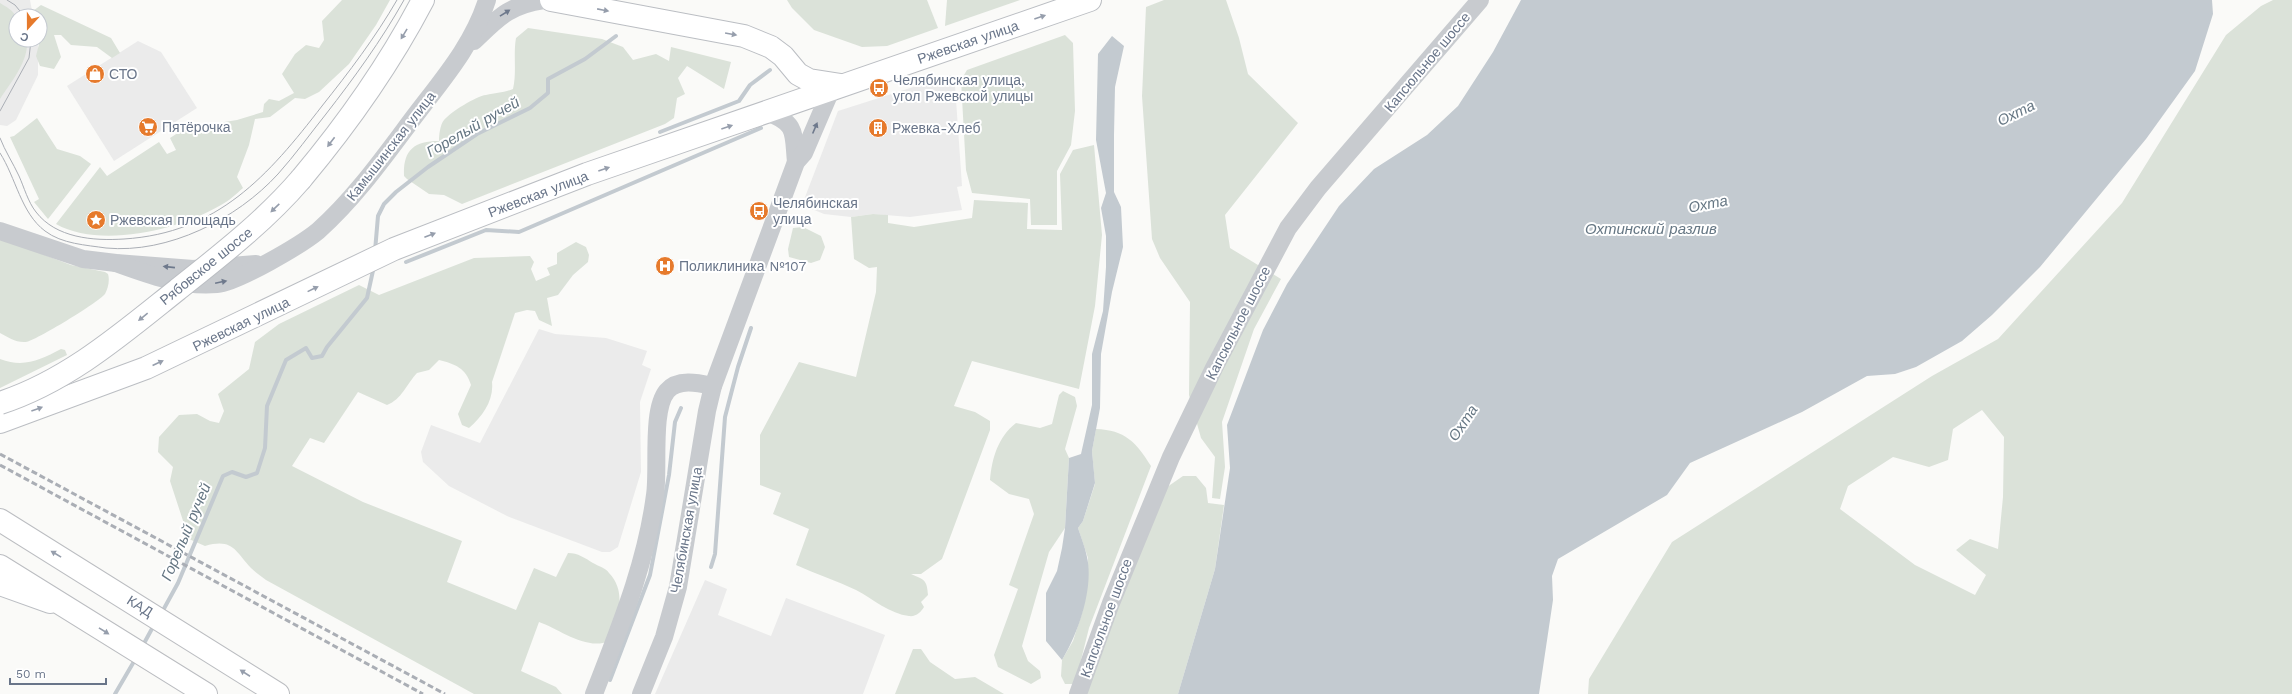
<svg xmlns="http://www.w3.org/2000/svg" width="2292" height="694" font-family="'Work Sans',sans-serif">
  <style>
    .built { fill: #ebebeb }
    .green { fill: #dbe2d9; fill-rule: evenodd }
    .water { fill: #c3cad0 }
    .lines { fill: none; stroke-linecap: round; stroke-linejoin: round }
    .stream { stroke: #c3cad0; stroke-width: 4 }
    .major-casing { stroke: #bbbec3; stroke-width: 24 }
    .highway-casing { stroke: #bbbdc1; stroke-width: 24 }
    .minor { stroke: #c8cbcf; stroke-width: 18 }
    .major { stroke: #fff; stroke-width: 22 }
    .highway { stroke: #fff; stroke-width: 22 }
    .tram { stroke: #aaaeb5; stroke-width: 1 }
    .rail { stroke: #aaaeb5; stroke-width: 3; stroke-dasharray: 6 3; stroke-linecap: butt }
    .major-bridge-casing { stroke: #bbbec3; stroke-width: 24; stroke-linecap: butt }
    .major-bridge { stroke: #fff; stroke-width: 22 }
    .oneway { fill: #969eac }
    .oneway2 { fill: #6e798c }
    .labels { text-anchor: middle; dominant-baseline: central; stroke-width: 4; stroke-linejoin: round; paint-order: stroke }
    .street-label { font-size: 14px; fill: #697589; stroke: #fff }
    .poi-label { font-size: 14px; fill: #697589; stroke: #fff; text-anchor: start }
    .water-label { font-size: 15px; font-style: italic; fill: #657683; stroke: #fff }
  </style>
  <rect width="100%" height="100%" fill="#fafaf8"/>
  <g class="built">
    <polygon points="0,0 30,0 33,16 16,16 16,40 38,40 38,75 16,120 7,126 0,125"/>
    <polygon points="138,41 161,52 197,108 114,161 67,86"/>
    <polygon points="951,75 955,85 962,186 957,187 962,210 910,217 873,214 851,217 824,214 802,205 838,111"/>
    <polygon points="539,329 555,334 606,338 647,351 642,365 651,369 640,402 641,472 618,547 610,552 602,552 507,516 449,486 423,462 421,452 431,425 480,443"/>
    <polygon points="705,580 727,589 718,615 771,636 786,598 885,635 863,694 655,694"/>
  </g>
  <g class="green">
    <path d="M342 0H390L376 25 349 64 319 92 305 99 295 98 270 117 255 119 249 145 237 177 243 188C236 194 229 201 221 205 179 230 100 249 56 224L100 167 107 176 159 142 167 154 176 150 170 138 193 123 195 129 203 134 212 124 237 120 263 112 264 104 269 99 279 101 294 93 282 74 295 54 306 45 319 48 324 40 322 21Z"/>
    <polygon points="787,0 927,0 938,28 887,46 862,47 814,30 792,8"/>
    <polygon points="947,0 1020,0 945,26"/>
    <polygon points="1164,0 1226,0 1239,38 1248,74 1298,123 1225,215 1230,248 1281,279 1254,329 1222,422 1225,467 1220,499 1212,498 1215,457 1201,438 1189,395 1190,302 1160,258 1152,239 1142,96 1146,7"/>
    <path d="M2273 0H2292V694H1588L1589 679 1672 542 1932 376 1998 339 2122 203 2226 35 2261 6ZM1982 410 2004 437 2003 497 1998 549 1970 539 1956 550 1986 575 1975 595 1915 565 1840 509 1848 486 1893 457 1929 467 1948 460 1953 429Z"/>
    <path d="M0 3C21 15 16 17 16 40H27C29 61 11 82 0 99Z"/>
    <polygon points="41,5 111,38 120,53 112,58 97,47 71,45 61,35 54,35 61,57 54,69 40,66 36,56 40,40 40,16 34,16 33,11"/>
    <path d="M528 28 602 39 623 47 633 60 656 54 669 61 671 47 731 62 724 89 687 66 678 78 685 94 677 98 674 118 665 124 462 204 444 195 429 194 407 179 404 176C403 151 413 141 439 141 439 135 440 125 444 120 451 112 476 96 486 95 496 93 503 93 513 89 517 72 513 55 516 38Z"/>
    <polygon points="1065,35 1073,43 1075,111 1071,145 1057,171 1057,225 1031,225 1030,199 972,193 966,170 961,80 967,70"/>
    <polygon points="37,118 57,149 80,156 91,164 48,219 34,202 39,199 10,137 14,136"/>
    <path d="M1094 145 1102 235 1095 306 1079 389 972 361 954 406 975 412 990 421V430L942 559 921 574H911C924 580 927 579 928 595L921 602 924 607C921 612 916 617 909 616 890 614 873 599 856 590 837 581 816 574 796 565L809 529 773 514 781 493 760 485V435L799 362 856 377 876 292 877 267 869 268 854 259 851 217 873 214 888 215V223L914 227 972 218 974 200 1028 203 1027 229 1062 230 1060 174 1073 150Z"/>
    <polygon points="803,227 821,236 825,247 820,260 811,263 789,257 788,249 793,228"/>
    <path d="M0 238 71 265 105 272 108 274C110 280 108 289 105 294 99 302 35 341 26 342 16 343 8 337 0 333Z"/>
    <path d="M576 242 586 247 589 255 588 262 573 275 558 295 547 298 552 326 539 320 535 311 527 310 515 313 492 382C494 400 483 416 469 428L462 425 458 414 471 385C466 368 455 364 439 360L429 370 417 373C406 385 402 399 387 405L358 392 324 443 310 438 292 466 363 502 462 541 447 582 516 610 534 568 556 577 568 553C578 553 585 558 593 563 598 566 606 568 609 573 628 593 617 619 609 641 587 651 559 629 539 622L521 671 556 687 562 694H474L266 580C261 576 256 573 251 568 235 551 233 538 205 546L189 539 170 481 173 467 158 452 159 437 179 415 197 414 210 421 219 423 224 411 218 394 249 369 255 342 279 324 359 285 379 295 474 258 530 256 534 262 531 269 536 281 550 275 547 268 557 264V253Z"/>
    <path d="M61 349 65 350 67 355 0 388V359C24 368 40 360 61 349Z"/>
    <path d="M1063 391 1075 397 1077 406 1065 449 1069 458 1065 528 1049 552 1022 646 1028 661 1040 671 1041 678 1031 684 998 667 994 655 1018 589 1009 585 1034 514 1029 499 1009 494 990 480C992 458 998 437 1016 423L1040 428 1052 424 1059 395Z"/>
    <path d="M1096 429C1125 430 1136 442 1151 466L1089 628 1075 684H1065L1061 676 1062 660 1073 641 1082 613 1087 586 1088 558 1078 528 1083 521 1095 484 1092 451Z"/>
    <polygon points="1183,476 1196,476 1206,488 1208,503 1224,505 1215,569 1178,694 1084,694 1160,492"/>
    <polygon points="913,649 921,649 930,662 955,679 975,677 1004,694 895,694"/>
  </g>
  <g class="water">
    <polygon points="1521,0 2212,0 2213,14 2195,71 2146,139 2040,267 1992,315 1962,341 1916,367 1895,374 1867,376 1802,412 1690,463 1667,495 1558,559 1552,576 1553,600 1539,694 1178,694 1215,569 1230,468 1227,425 1263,330 1287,284 1339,206 1374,169 1427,135 1458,106 1493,52"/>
    <path d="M1112 36 1124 46 1115 87 1114 135V192L1121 207 1123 247 1112 292 1101 354 1100 408 1092 451 1095 483 1083 521 1078 528C1081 537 1085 547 1087 557 1094 588 1078 634 1062 660L1046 641V593L1057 571 1062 548 1065 528 1069 458 1081 454 1092 405V354L1103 311 1106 267V236L1101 208 1106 193 1096 140 1098 54Z"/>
  </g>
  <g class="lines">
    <g class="stream">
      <polyline points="660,132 739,101 750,85 770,70"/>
      <polyline points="375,251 378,216 384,204 396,192 428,167 477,134 530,108 548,93 548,79 585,59 616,36"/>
      <polyline points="406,262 486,230 519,232 761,128"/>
      <polyline points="711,567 715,554 725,417 738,367 751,328"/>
      <polyline points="161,614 178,583 223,476 232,472 246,477 257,473 265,448 267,406 286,360 306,348 312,358 322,356 327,347 367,298 374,266"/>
      <polyline points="142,647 154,625"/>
      <polyline points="610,680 650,575 669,475 675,422 681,408"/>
      <polyline points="115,694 136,658"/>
    </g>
    <g class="major-casing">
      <g id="major">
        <polyline points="551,0 744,36 771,47 783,56 798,74 809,80 841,85"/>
        <path d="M301 179C348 123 389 65 423 0"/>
        <polyline points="0,422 146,368 394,249 587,174 1090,0"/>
        <polyline points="0,584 50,602"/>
      </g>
    </g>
    <g class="highway-casing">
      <g id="highway">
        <polyline points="0,520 278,694"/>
        <polyline points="0,566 206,694"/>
      </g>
    </g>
    <g class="minor">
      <path d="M474 41C498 18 509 5 544 0"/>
      <path d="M768 113C798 123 793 135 796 162"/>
      <polyline points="0,231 83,259 116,263 193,269 256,264"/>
      <path d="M116 263C149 275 181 287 217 284 238 282 301 245 318 231 355 198 384 157 414 117 442 80 473 45 487 0"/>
      <path d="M594 694C619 629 646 565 655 495 659 469 651 410 667 391 678 378 699 383 713 386"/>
      <polyline points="641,694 664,637 678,587 707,411 713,386 796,162 804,153 831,90"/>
      <polyline points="1078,694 1111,603 1171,457 1214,368 1288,228 1318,188 1480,0"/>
    </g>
    <use href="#major" class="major"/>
    <use href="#highway" class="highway"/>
    <g class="tram">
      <polyline points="7,0 15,5 24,16"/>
      <polyline points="0,111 29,58 31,40"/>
      <path d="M0 138C5 151 13 163 19 176 24 187 28 202 36 212 56 238 93 241 124 239 218 233 268 176 322 106 349 72 375 38 397 0"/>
      <path d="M0 153C16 178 21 213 45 231 62 244 86 245 106 248 168 254 237 219 278 174 295 155 310 134 326 114 354 78 381 41 404 0"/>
    </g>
    <g class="rail">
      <polyline points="0,454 445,694"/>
      <polyline points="0,465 423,694"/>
    </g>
    <g class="major-bridge-casing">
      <path id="major-bridge" d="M0 403C68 381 123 333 177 290 221 255 265 221 301 179"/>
    </g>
    <use href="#major-bridge" class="major-bridge"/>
  </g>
  <defs><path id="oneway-solid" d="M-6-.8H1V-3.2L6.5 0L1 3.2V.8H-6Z"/></defs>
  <g class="oneway">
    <use href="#oneway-solid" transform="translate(603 10) rotate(11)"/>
    <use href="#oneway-solid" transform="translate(1040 17) rotate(-19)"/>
    <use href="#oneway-solid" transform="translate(404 34) rotate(121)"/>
    <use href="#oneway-solid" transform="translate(731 34) rotate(10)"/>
    <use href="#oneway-solid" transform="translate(727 127) rotate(-19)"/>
    <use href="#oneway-solid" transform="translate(331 142) rotate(127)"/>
    <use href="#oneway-solid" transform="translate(604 169) rotate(-19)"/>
    <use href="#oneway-solid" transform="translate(275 208) rotate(136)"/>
    <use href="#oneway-solid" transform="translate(430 235) rotate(-21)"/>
    <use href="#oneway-solid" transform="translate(313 289) rotate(-26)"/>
    <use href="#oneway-solid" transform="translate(143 317) rotate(141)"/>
    <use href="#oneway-solid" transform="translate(158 363) rotate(-25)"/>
    <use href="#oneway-solid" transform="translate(37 409) rotate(-20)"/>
    <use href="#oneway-solid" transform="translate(56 554) rotate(-149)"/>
    <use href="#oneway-solid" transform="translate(104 631) rotate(32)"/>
    <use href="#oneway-solid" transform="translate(245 673) rotate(-147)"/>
  </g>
  <g class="oneway2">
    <use href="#oneway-solid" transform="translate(505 13) rotate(-32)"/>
    <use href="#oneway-solid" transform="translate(815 128) rotate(-67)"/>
    <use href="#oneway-solid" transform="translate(169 267) rotate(-174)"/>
    <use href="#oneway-solid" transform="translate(221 282) rotate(-12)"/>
  </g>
  <defs>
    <g id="shop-disc" transform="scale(1)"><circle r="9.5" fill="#e67a2c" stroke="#fff"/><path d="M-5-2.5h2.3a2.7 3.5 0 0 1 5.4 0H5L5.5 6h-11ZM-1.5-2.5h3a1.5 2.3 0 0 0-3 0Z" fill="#fff"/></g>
    <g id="bus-disc" transform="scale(1)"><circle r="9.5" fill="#e67a2c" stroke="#fff"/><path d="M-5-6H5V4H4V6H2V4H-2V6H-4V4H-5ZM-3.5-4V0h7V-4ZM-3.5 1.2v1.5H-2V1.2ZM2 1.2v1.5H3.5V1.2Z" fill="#fff"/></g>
    <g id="supermarket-disc" transform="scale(1)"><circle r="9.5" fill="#e67a2c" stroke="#fff"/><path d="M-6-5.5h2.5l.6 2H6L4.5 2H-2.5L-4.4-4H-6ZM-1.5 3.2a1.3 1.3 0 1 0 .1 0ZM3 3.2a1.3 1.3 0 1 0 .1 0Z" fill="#fff"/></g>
    <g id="building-disc" transform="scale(1)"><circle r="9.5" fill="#e67a2c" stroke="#fff"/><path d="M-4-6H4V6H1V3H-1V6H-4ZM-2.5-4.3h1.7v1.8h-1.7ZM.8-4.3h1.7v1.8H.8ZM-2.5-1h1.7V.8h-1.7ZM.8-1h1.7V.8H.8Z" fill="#fff"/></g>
    <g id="sight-disc" transform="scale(1)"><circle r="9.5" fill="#e67a2c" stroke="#fff"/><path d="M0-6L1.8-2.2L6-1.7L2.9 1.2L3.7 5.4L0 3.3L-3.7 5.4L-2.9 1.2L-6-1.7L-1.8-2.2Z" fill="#fff"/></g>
    <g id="hospital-disc" transform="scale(1)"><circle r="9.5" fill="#e67a2c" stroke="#fff"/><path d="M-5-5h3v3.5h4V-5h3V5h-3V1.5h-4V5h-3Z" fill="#fff"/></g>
  </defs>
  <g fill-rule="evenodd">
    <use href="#shop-disc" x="95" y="74"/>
    <use href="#bus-disc" x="879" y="88"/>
    <use href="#supermarket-disc" x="148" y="127"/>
    <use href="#building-disc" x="878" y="128"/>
    <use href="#bus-disc" x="759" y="211"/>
    <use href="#sight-disc" x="96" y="220"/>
    <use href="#hospital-disc" x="665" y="266"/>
  </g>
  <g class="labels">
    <g class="street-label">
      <text transform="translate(968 42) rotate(-19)">Ржевская улица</text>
      <text transform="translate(1427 62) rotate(-50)">Капсюльное шоссе</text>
      <text transform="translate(391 146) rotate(-52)">Камышинская улица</text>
      <text transform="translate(538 194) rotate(-21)">Ржевская улица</text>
      <text transform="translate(206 266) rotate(-39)">Рябовское шоссе</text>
      <text transform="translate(1238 323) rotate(-63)">Капсюльное шоссе</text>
      <text transform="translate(241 324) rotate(-26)">Ржевская улица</text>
      <text transform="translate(686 530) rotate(-80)">Челябинская улица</text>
      <text transform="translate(140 606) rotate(32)">КАД</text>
      <text transform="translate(1106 618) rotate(-70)">Капсюльное шоссе</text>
    </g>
    <g class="poi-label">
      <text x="109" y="74">СТО</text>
      <text x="893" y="80">Челябинская улица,<tspan x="893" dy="16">угол Ржевской улицы</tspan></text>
      <text x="162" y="127">Пятёрочка</text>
      <text x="892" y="128">Ржевка-Хлеб</text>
      <text x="773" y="203">Челябинская<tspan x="773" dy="16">улица</tspan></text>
      <text x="110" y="220">Ржевская площадь</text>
      <text x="679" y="266">Поликлиника №107</text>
    </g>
    <g class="water-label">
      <text transform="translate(2016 113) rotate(-26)">Охта</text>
      <text transform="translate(473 127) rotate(-30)">Горелый ручей</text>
      <text transform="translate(1708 204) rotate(-11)">Охта</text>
      <text x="1651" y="229">Охтинский разлив</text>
      <text transform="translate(1463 423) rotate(-56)">Охта</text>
      <text transform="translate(186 532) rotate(-67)">Горелый ручей</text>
    </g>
  </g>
  <g transform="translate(28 28) rotate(201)"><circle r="19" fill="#ffffff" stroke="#c3c8d0"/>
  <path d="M0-3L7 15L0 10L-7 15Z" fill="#e67a2c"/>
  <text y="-6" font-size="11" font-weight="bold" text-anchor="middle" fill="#697589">С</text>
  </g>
  <path d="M10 678v6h96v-6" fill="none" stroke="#697589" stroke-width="2"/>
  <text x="16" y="678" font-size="12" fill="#697589" stroke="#ffffff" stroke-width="3" paint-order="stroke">50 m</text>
</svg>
